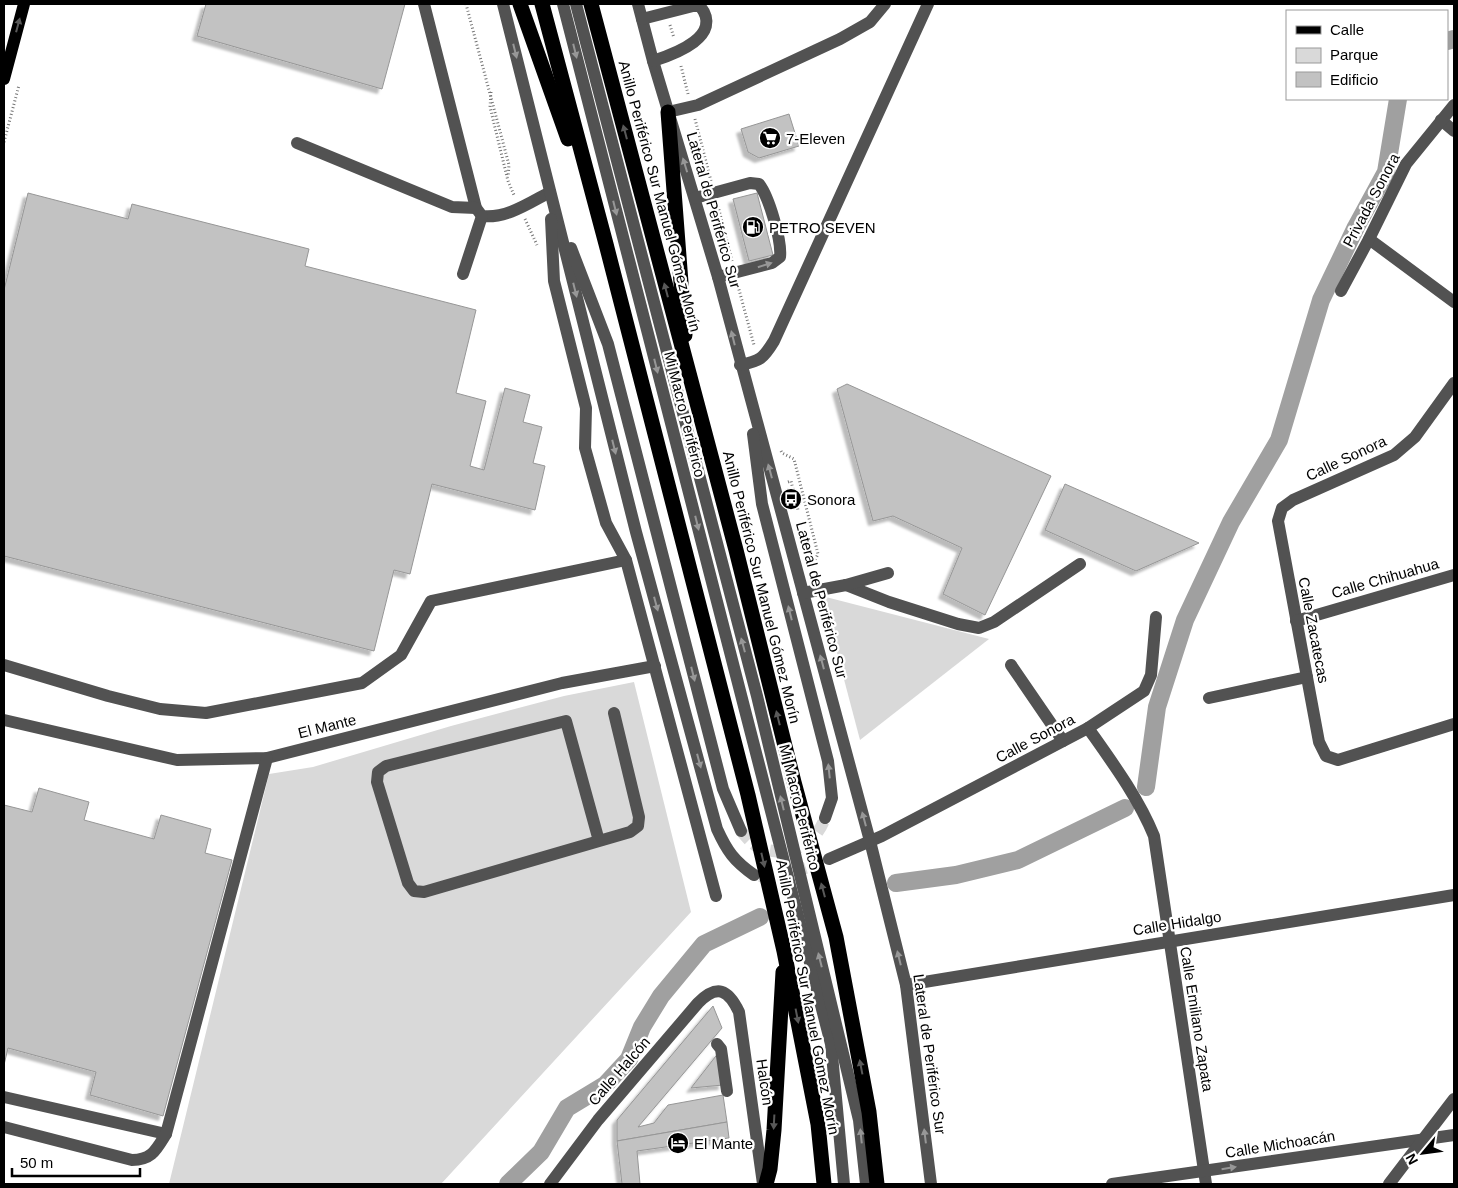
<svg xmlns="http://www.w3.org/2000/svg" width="1458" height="1188" font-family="Helvetica,sans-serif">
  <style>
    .green { fill: #d9d9d9 }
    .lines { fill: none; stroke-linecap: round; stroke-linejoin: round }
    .canal { stroke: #a0a0a0; stroke-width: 18 }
    .building { fill: #c2c2c2; stroke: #969696; filter: url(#shadow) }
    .minor-tunnel { stroke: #d9d9d9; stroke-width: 12; stroke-dasharray: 12 6; stroke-linecap: butt }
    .path { stroke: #747474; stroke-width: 3; stroke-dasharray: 1 2.5; stroke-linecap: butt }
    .minor { stroke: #525252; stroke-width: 12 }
    .major { stroke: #000; stroke-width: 12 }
    .highway { stroke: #000; stroke-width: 15 }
    .oneway { fill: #595959 }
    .oneway2 { fill: #979797 }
    .labels { text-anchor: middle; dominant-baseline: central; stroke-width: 4.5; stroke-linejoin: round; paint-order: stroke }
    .poi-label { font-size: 15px; fill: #000; stroke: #fff; text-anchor: start }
    .street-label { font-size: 15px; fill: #000; stroke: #fff }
  </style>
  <defs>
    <filter id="shadow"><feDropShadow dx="-4.5" dy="4.5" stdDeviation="1" flood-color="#0004"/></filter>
  </defs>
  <rect width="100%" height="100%" fill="#fff"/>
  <g class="green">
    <polygon points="822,596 989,639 860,740"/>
    <polygon points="634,682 691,912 441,1184 169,1184 269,774 313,767 451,726 564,696"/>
  </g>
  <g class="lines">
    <g class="canal">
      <polyline points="1447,41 1454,39"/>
      <polyline points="1146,787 1157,707 1185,620 1231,522 1279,440 1321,300 1356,227 1386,172 1398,99"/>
      <polyline points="896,883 956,875 1018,860 1125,808"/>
      <polyline points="508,1184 541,1152 567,1108 605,1085 629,1059 642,1027 661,996 704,944 760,917"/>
    </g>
  </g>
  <g class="building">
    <polygon points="206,4 405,4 382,89 197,36"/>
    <polygon points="789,114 799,146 759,158 748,152 741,129"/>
    <polygon points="28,193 128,219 132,204 309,249 305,266 476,310 456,393 486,401 470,466 484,470 505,388 530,395 523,422 542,427 533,463 545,466 535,510 432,484 410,574 394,570 374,651 4,556 4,290"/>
    <polygon points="757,193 773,255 749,261 733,199"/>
    <polygon points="847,384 1051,476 985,615 943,594 962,548 893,516 873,521 837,389"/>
    <polygon points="1065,484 1199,543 1136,571 1045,530"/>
    <polygon points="39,788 89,802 84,820 154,839 161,815 211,829 205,853 232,860 163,1116 90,1095 96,1072 8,1048 4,1065 4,805 32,812"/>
    <polygon points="713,1006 722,1028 638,1127 654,1123 668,1105 723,1095 727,1122 617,1141 617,1120"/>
    <polygon points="719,1052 723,1085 691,1088"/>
    <polygon points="727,1122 729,1138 637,1151 640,1184 622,1184 617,1141"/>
  </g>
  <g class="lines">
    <g class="minor-tunnel">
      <path d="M741 831C746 837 751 843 758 847 763 850 768 850 773 851 798 855 817 840 825 818"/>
      <path d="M759 876C783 878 802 869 824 861"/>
    </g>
    <g class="path">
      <polyline points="466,4 509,165 508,177"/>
      <polyline points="670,25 674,38"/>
      <polyline points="681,66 688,94"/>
      <polyline points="491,92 490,107 508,181 514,195"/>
      <polyline points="695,119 711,181"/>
      <polyline points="4,142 19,85"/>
      <polyline points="718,206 732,261"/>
      <polyline points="525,219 537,245"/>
      <polyline points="738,286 754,345"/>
      <polyline points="781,451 782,453 794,459 818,554 811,568"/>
      <polyline points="788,482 791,481 798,510"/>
    </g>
    <g class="minor">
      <path d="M424 4 476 208 482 216C506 219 529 203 550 192"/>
      <path d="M503 4 636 532 717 829C727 851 734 861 754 875"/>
      <polyline points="563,4 831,1044 844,1184"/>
      <polyline points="576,4 757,696 859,1120 866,1184"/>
      <polyline points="638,4 653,61 718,277 870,841 906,985 931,1184"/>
      <path d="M642 19 693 6H700C724 36 675 54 653 61"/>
      <polyline points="668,112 698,105 840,39 870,22 885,4"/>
      <polyline points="1441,120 1454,131"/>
      <polyline points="297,143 452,207 476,208"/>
      <path d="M695 198 750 183 759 184C769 197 782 241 780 257L772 263 718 277"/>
      <polyline points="551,219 554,281 586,408 585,448 606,523 626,560 716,896"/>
      <polyline points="1369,239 1454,302"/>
      <polyline points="571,248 608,344 723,789 741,831"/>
      <polyline points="463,274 482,216"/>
      <polyline points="1341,291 1369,239 1406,164 1454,105"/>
      <path d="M740 365C760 361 763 359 774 341L928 4"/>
      <polyline points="1454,383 1415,437 1394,455 1293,500 1282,508 1278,521 1319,742 1326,756 1338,760 1454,724"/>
      <polyline points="753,434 762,504 828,761 832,798 825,818"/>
      <polyline points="846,585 889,602 958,624 979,628 994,622 1080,564"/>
      <polyline points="803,593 846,585 888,573"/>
      <polyline points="1296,621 1454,575"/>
      <polyline points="4,665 108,696 160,709 206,713 362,683 401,655 431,601 626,560"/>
      <polyline points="1011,665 1063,741"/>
      <polyline points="1209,698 1307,677"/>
      <polyline points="4,720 177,760 267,758 562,683 655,666"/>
      <path d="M1088 728C1112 762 1138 797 1154 836L1206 1184"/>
      <polyline points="599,841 566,721 386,766 378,772 377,782 408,883 414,891 424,892 630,832 638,826 639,817 614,713"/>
      <polyline points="829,859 882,836 1088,728 1144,691 1151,675 1156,617"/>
      <polyline points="906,985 1454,895"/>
      <polyline points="717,1044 721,1049 727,1091"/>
      <polyline points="4,1097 166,1134"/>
      <path d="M4 1127 132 1160C152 1160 156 1150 166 1134L267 758"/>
      <path d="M550 1184 598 1120 698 1003C717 984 728 989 739 1012L763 1184"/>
      <polyline points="1112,1184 1454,1135"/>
      <polyline points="1389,1184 1454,1099"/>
    </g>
    <polyline class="major" points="4,79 24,4"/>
    <g class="highway">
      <polyline points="520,4 568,139"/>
      <polyline points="542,4 606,244 748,795 784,951 818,1124 824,1184"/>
      <polyline points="591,4 736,550 794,782 836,937 869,1112 877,1184"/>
      <polyline points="668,112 685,335"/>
      <polyline points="766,1184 770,1169 774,1130 783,972"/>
    </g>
  </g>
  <defs><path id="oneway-solid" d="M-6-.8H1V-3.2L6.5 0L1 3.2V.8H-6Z" transform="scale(1.25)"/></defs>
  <g class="oneway">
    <use href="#oneway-solid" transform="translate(18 25) rotate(-75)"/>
    <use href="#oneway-solid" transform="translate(625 132) rotate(-105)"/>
    <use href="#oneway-solid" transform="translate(666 290) rotate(-105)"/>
    <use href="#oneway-solid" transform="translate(778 718) rotate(-104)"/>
    <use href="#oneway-solid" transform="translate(763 860) rotate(77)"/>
    <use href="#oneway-solid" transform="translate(823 890) rotate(-105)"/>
    <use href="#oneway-solid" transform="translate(797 1016) rotate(79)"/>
    <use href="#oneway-solid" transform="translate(861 1067) rotate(-101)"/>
    <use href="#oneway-solid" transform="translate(774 1122) rotate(93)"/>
  </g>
  <g class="oneway2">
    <use href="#oneway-solid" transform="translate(515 51) rotate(76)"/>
    <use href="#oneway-solid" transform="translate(575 51) rotate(76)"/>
    <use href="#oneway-solid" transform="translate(685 165) rotate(-107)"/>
    <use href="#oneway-solid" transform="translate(615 208) rotate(76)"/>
    <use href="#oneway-solid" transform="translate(765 265) rotate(-17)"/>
    <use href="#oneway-solid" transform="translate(575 290) rotate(76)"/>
    <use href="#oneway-solid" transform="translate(733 338) rotate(-104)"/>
    <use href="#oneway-solid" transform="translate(656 366) rotate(76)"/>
    <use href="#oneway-solid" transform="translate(614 447) rotate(76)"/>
    <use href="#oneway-solid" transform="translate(770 471) rotate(-105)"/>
    <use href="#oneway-solid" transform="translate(697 523) rotate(76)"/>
    <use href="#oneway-solid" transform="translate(656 604) rotate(75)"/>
    <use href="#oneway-solid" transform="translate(790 613) rotate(-104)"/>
    <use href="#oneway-solid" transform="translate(743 645) rotate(-105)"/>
    <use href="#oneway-solid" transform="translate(822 662) rotate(-105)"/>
    <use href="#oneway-solid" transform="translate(693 674) rotate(76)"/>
    <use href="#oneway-solid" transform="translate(699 761) rotate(75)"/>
    <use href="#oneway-solid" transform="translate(829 771) rotate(-96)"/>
    <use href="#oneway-solid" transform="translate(782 803) rotate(-104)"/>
    <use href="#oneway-solid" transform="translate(864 819) rotate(-105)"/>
    <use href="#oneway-solid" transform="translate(899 958) rotate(-104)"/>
    <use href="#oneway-solid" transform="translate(820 960) rotate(-104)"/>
    <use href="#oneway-solid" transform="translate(861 1136) rotate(-96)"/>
    <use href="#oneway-solid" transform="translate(925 1136) rotate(-97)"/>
    <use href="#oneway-solid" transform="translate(1229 1168) rotate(-9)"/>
  </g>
  <defs>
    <g id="supermarket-disc" transform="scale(1.125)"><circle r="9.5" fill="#000" stroke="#fff"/><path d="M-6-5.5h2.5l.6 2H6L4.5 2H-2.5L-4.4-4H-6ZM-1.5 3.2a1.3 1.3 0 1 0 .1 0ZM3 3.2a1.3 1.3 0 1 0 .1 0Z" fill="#fff"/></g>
    <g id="fuel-disc" transform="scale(1.125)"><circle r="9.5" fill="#000" stroke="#fff"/><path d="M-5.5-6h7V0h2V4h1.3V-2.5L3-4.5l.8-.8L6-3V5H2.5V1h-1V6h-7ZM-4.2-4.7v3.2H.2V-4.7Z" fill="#fff"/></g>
    <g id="bus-disc" transform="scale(1.125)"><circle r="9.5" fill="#000" stroke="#fff"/><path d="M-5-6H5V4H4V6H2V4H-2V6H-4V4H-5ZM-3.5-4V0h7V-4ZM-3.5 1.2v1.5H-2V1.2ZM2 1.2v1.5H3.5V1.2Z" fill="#fff"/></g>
    <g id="hotel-disc" transform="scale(1.125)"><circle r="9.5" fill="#000" stroke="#fff"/><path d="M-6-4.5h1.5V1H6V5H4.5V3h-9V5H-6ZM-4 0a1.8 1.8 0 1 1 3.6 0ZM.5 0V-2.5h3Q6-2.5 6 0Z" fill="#fff"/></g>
  </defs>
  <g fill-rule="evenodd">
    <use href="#supermarket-disc" x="770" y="138"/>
    <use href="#fuel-disc" x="753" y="227"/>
    <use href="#bus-disc" x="791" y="499"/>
    <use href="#hotel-disc" x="678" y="1143"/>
  </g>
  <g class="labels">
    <g class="poi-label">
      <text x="786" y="138">7-Eleven</text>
      <text x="769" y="227">PETRO SEVEN</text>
      <text x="807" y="499">Sonora</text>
      <text x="694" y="1143">El Mante</text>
    </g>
    <g class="street-label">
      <text transform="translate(660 196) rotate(75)">Anillo Periférico Sur Manuel Gómez Morín</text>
      <text transform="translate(1371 200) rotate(-62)">Privada Sonora</text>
      <text transform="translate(714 210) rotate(74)">Lateral de Periférico Sur</text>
      <text transform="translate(685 414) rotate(76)">Mi Macro Periférico</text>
      <text transform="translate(1346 458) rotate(-25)">Calle Sonora</text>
      <text transform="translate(1385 578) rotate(-16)">Calle Chihuahua</text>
      <text transform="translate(762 587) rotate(76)">Anillo Periférico Sur Manuel Gómez Morín</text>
      <text transform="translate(822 600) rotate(75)">Lateral de Periférico Sur</text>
      <text transform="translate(1314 630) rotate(79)">Calle Zacatecas</text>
      <text transform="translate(327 726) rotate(-14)">El Mante</text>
      <text transform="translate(1035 738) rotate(-28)">Calle Sonora</text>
      <text transform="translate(800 807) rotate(76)">Mi Macro Periférico</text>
      <text transform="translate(1177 923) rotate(-9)">Calle Hidalgo</text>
      <text transform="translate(808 997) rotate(79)">Anillo Periférico Sur Manuel Gómez Morín</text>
      <text transform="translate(1197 1019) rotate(81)">Calle Emiliano Zapata</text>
      <text transform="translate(930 1054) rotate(82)">Lateral de Periférico Sur</text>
      <text transform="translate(619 1071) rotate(-49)">Calle Halcón</text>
      <text transform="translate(765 1082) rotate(82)">Halcón</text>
      <text transform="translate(1280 1144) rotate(-9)">Calle Michoacán</text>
    </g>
  </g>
  <rect width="1458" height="1188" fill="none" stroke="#000000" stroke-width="10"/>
  <rect x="1286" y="10" width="162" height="90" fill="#ffffff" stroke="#999999"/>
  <rect x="1296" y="26" width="25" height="8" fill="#000000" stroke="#999999"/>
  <text x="1330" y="35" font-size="15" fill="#000000">Calle</text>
  <rect x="1296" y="48" width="25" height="15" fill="#d9d9d9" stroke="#999999"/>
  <text x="1330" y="60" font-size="15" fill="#000000">Parque</text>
  <rect x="1296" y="72" width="25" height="15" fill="#c2c2c2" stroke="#999999"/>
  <text x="1330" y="85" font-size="15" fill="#000000">Edificio</text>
  <g transform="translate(1423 1153) rotate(241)" stroke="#ffffff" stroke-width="4" paint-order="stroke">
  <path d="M0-4L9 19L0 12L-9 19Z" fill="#000000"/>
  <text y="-8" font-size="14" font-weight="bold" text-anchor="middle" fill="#000000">N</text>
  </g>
  <path d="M12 1168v8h128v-8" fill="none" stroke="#000000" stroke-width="2.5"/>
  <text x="20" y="1168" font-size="15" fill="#000000" stroke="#ffffff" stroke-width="4" paint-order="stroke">50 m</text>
</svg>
